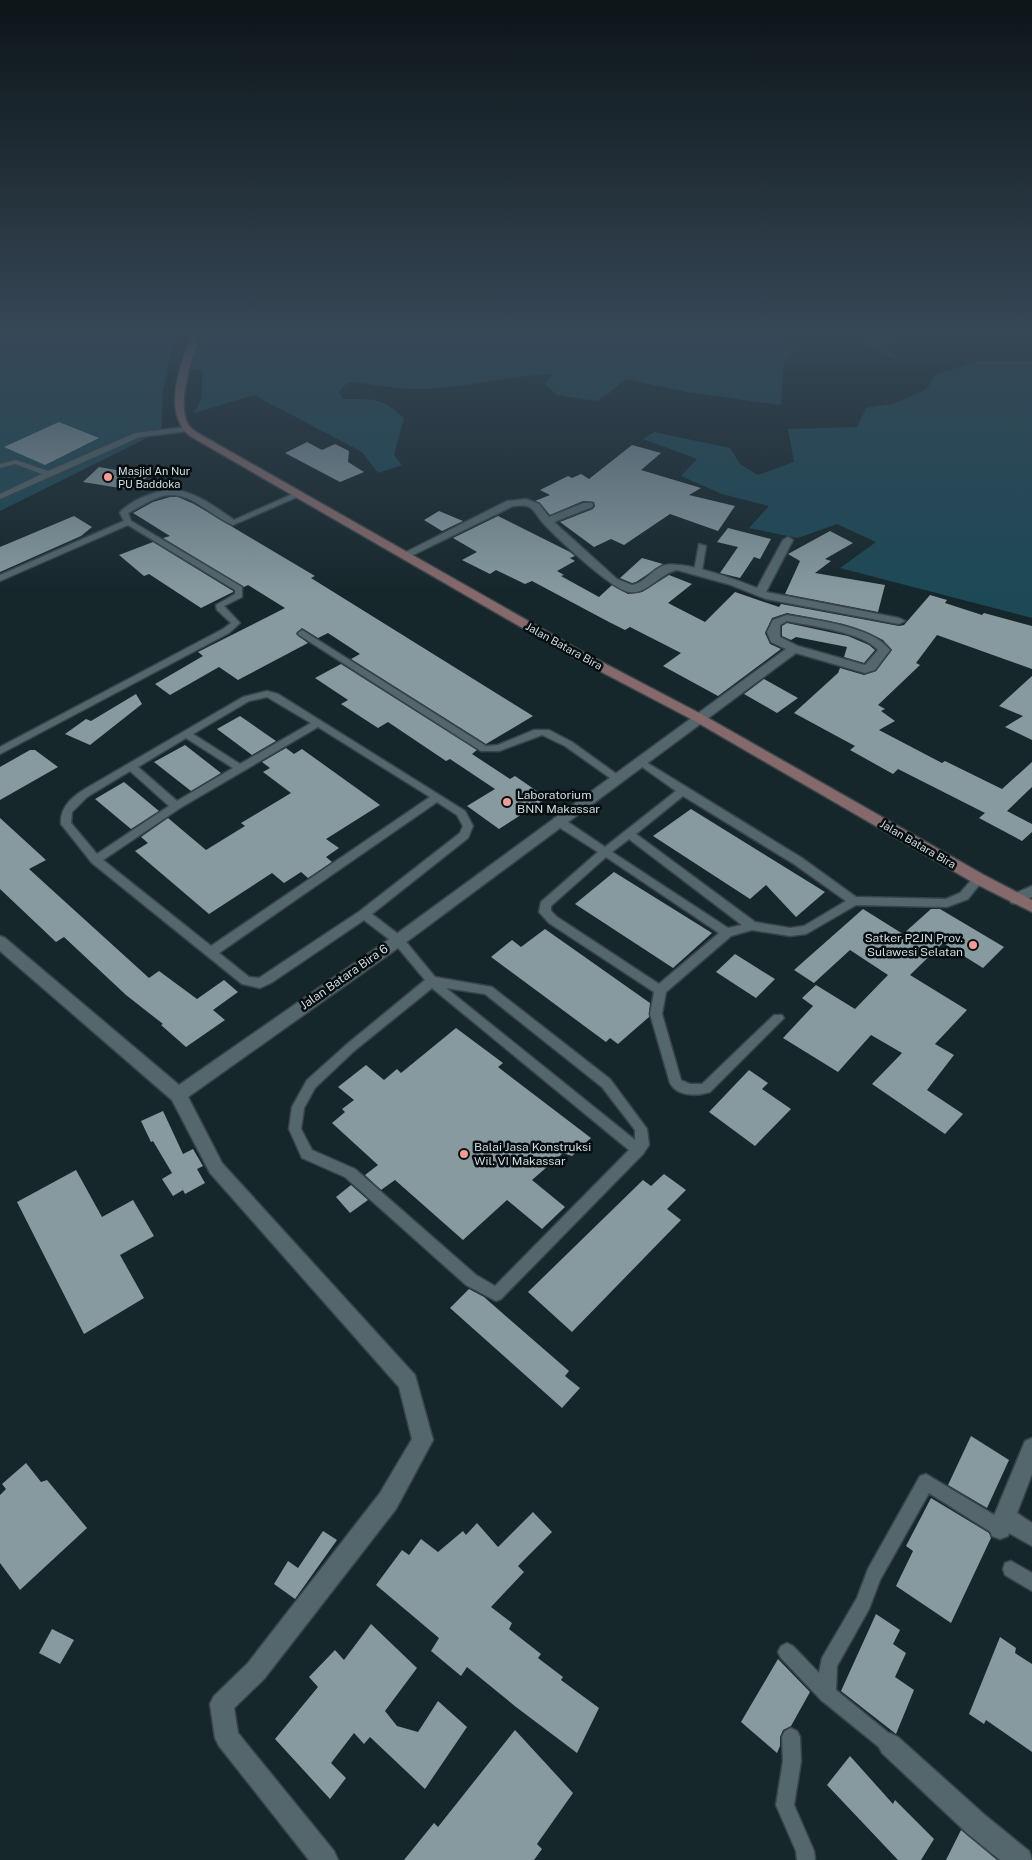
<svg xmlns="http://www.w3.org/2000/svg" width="1032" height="1860" font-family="'Public Sans',sans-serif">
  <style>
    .green { fill: #1d4956 }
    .building { fill: #869aa0 }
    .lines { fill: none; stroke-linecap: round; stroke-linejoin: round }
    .lane-casing { stroke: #384449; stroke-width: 3 }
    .street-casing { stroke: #384449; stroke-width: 3 }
    .secondary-casing { stroke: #384449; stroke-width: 3 }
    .lane { fill: #54676d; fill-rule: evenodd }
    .street { fill: #54676d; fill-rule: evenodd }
    .secondary { fill: #86696a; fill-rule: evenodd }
    .poi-dot { fill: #f59c92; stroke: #070e11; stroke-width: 2 }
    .labels { text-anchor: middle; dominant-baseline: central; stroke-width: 5; stroke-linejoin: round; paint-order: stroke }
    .far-poi-label { font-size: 11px; fill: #d0dbde; stroke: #070e11; text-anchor: start }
    .far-street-label { font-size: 11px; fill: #d0dbde; stroke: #070e11 }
    .poi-label { font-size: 12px; fill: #d0dbde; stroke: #070e11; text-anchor: start }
    .street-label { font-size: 12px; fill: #d0dbde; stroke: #070e11 }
  </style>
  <rect width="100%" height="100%" fill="#16272c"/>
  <g class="green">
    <polygon points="0,333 175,333 163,391 161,431 0,511"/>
    <path d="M204 333H783L767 334 802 345 784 361 781 405 687 392 625 379 608 394 596 401 557 395 545 384 553 374C507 375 462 389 416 389 393 389 371 383 348 382L339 392 343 399C372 399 382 397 404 418L394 455 402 465 378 473 362 452 254 395 194 413 202 398V370L187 369 189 360Z"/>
    <polygon points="854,333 995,333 975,340 936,335 885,345 899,360 871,348"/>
    <polygon points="979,361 1032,361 1032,618 840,568 876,542 837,524 798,538 749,528 769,506 722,494 681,476 697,459 643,439 654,432 730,448 740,464 758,475 794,462 788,429 857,427 866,408 896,403 927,389 935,375"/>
  </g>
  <g class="building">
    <polygon points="59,422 99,438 45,465 4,447"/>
    <polygon points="307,442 322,450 335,444 349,451 348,462 364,472 340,482 285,453"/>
    <polygon points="632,445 661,453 641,470 701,488 689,495 735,506 718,531 670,514 624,545 611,539 594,547 560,522 593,509 595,506 594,502 583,501 550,515 540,503 535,501 550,495 540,490 568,476 572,478 581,474 589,479"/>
    <polygon points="99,467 133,473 147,477 132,490 83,482"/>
    <polygon points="170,497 178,497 194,504 315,576 311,578 533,716 486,744 351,659 360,654 328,633 318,638 302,628 296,634 308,643 238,680 219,667 170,695 155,684 203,656 198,652 285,608 248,585 244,587 163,538 170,536 133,513 153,502"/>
    <polygon points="439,511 463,521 442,531 424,520"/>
    <polygon points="74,516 92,527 81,536 0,572 0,547"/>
    <polygon points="498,516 570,552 575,556 570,558 575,561 557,571 564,575 561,576 599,597 612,585 628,594 642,592 669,575 692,584 668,603 705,622 735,592 779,607 781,604 899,626 904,625 930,595 947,600 945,603 982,615 984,613 1032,626 1032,669 937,635 916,663 920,665 878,705 885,709 881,711 895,721 879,730 942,763 945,761 1002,789 1032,762 1032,787 1007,811 1032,824 1032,832 1022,841 979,818 985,813 898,769 893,774 850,750 855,746 794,713 838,673 840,668 864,675 876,671 892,650 883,640 871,634 843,624 787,613 772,618 765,633 770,644 781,649 718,696 663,666 681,653 630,627 625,630 609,622 532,581 525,584 496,570 490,574 462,560 477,552 453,538"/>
    <polygon points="728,528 771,539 760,559 754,557 740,578 720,573 738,547 717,542"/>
    <polygon points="830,531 853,543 825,559 831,561 815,573 885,585 878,612 785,594 800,561 788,554"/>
    <polygon points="153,542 233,591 233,592 201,608 149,574 144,576 119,555"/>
    <polygon points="642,558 663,564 636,582 632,583 620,578"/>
    <polygon points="787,623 848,636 869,645 875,650 864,663 844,657 847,647 796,637 791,640 782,636 782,626"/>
    <polygon points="341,664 477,750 472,754 510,779 515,776 547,798 499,829 467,806 495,789 450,759 446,761 388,722 378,728 341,704 348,700 315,678"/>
    <polygon points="1032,676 1032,740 1005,727 1023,716 999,706"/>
    <polygon points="764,679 798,698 777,713 744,694"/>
    <polygon points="136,694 142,704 90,745 65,734 86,719 91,721"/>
    <polygon points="240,716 276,741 252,755 217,729"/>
    <polygon points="185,745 221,773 191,791 154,762"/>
    <polygon points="286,748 294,754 302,749 380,805 326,839 339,848 326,857 332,862 308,878 301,872 284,883 272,873 209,914 135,851 148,843 141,837 168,818 206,850 245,826 241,823 291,793 263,772 270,768 262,762"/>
    <polygon points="30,750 35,750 58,767 0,800 0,767"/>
    <polygon points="124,782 159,811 131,829 95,799"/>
    <polygon points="691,809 825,892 796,917 766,885 750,899 653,836"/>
    <polygon points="0,818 46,860 29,869 149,978 159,971 197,999 224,980 238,992 213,1010 225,1020 186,1047 161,1025 163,1024 126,995 64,937 56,942 0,889"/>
    <polygon points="614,872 712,933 673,968 575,904"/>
    <polygon points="863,909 903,934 931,909 940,909 1004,947 983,968 943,943 910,975 967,1010 935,1044 954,1055 927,1090 963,1114 945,1134 872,1084 902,1053 871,1035 838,1072 783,1038 813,1006 802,998 816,985 855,1009 888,975 850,950 814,983 794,970"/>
    <polygon points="545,929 650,1003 649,1017 618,1044 610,1038 606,1042 491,957 512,940 521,947"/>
    <polygon points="735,954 775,979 756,998 716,972"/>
    <polygon points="456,1028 503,1063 498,1067 591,1138 572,1156 563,1153 532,1180 565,1207 542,1229 507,1200 463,1240 395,1180 381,1190 365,1175 378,1165 332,1123 345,1112 342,1109 354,1100 338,1087 366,1065 384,1080 397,1069 401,1073"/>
    <polygon points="749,1070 768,1083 762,1089 791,1109 755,1146 709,1112"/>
    <polygon points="163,1111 183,1154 193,1149 203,1166 197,1169 205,1183 185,1194 183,1190 173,1196 162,1179 172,1173 153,1141 151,1142 141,1121"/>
    <polygon points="76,1170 102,1217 133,1200 154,1236 120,1255 144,1298 84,1334 17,1202"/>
    <polygon points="664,1174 686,1190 667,1209 681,1220 572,1332 528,1292 643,1180 651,1186"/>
    <polygon points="351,1185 368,1200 350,1213 336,1197"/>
    <polygon points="469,1289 484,1297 569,1371 565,1376 580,1388 562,1408 450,1308"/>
    <polygon points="971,1436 1009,1460 987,1508 948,1485"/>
    <polygon points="26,1463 41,1482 47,1480 87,1528 20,1590 0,1563 0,1495 6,1489 2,1484"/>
    <polygon points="931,1498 989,1533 991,1538 951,1623 896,1586 913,1551 906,1546"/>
    <polygon points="533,1512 552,1532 518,1566 524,1572 491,1607 512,1623 509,1629 541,1654 538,1658 563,1677 561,1680 599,1708 577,1753 516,1707 467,1667 461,1676 431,1651 439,1638 376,1585 402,1550 409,1555 421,1539 438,1552 463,1531 466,1535 477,1523 498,1547"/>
    <polygon points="323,1531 337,1540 295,1599 274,1584 288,1561 298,1568"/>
    <polygon points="876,1614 900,1630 893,1644 906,1653 895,1677 914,1690 896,1734 841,1691"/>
    <polygon points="371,1624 417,1668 385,1711 397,1726 418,1732 438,1701 467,1727 425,1789 370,1737 364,1744 354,1733 331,1763 346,1778 330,1799 275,1739 318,1687 309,1677 335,1650 344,1660"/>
    <polygon points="52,1629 74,1640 60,1664 39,1653"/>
    <polygon points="1000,1637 1016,1648 1015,1653 1032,1664 1032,1752 986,1720 984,1724 969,1714"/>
    <polygon points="778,1659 810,1692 791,1726 783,1730 780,1737 780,1746 777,1753 741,1722"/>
    <polygon points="515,1730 573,1793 537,1844 542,1849 534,1860 404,1860 434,1823 438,1827"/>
    <polygon points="850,1756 893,1804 895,1800 934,1839 921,1860 898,1860 827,1785"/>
    <polygon points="961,1830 997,1860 946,1860"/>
  </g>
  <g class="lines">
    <g class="lane-casing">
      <g id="lane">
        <polygon points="186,427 190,429 189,431 140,437 0,499 0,494 42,474 15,464 0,468 0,464 16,460 48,471 135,433"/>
        <path d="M171 489C196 492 214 506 234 520L297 492 304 494 233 525C225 522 217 516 209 511 175 487 164 492 130 512L128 513 131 521 242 587V597L224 606 240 623 229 633 0 754V747L223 629 231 623 217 610 216 605 235 594V590L128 525 0 581V575L124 521 120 513 121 511C134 499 154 492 171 489Z"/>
        <polygon points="699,544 706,546 702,571 698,573 694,571"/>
        <polygon points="302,630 486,746 498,745 534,730 549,730 572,742 622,778 617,781 613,780 565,746 542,735 499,751 481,751 299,635 298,633"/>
        <path d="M267 691 278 694 465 811 473 826 468 838 372 914 402 937 435 977 492 987 610 1079 647 1129 649 1145 643 1154 501 1299 496 1301 466 1285 345 1177 302 1158 289 1129 292 1107 307 1080 346 1045 425 980 394 943 364 920 271 983 260 988 242 984 92 863 61 824C60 807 72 797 85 789L243 697ZM267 697 311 723 240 764 193 734 249 701ZM318 727 430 797 211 946 103 860 180 808ZM186 738 233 768 177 801 138 767ZM130 771 169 806 97 854 71 823 72 812 87 797ZM437 802 457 815 463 826 460 833 360 911 259 978 249 977 219 953ZM432 988 629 1150 495 1286 476 1275 355 1169 312 1150 301 1129 304 1108 315 1088 354 1051ZM446 988 485 994 602 1087 635 1130V1140Z"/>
        <path d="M641 759 802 858 856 897 946 899 960 893 975 876 979 875 984 879 968 899 947 907 856 905 806 934 790 936 752 930 731 936 666 992 662 1014 681 1080 690 1084H702L774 1015H782L784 1018 710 1092C698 1096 677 1097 670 1083L650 1014 654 992 549 923 539 912 541 902 598 852 554 824 553 821 554 818H562L605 847 676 791 638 764 636 762 638 760ZM683 796 794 864 846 901 804 926 790 928 755 922 636 834ZM629 839 742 925 728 928 612 852ZM606 857 719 933 659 984 557 917 551 911V906Z"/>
        <polygon points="926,1474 1006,1522 1008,1528 1006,1534 1000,1536 994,1534 929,1493 880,1580 869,1609 837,1666 836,1690 896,1739 899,1745 896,1751 890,1754 884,1751 821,1700 781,1658 778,1652 781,1646 787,1643 793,1646 819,1673 822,1658 857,1598 868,1569 920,1476"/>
        <polygon points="1011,1561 1032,1573 1032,1591 1005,1575 1003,1569 1005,1563"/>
        <polygon points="791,1728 797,1731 800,1737 801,1761 794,1805 814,1851 815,1860 797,1860 796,1851 776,1805 783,1761 782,1737 785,1731"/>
      </g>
    </g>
    <g class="street-casing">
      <g id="street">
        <path d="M526 499 539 504 549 517 584 503H592L593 505 592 507 554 522 617 579 632 585C644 583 651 571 662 566 681 559 737 580 757 588L783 540 788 537 793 540 766 592 899 618 905 621 899 624 766 599 731 585 677 570C660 573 647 595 629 592 611 589 558 539 543 523 539 519 536 512 531 508 526 504 519 506 513 506L409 557H401L400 555 507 501Z"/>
        <path d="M787 615C815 620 872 626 890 650L875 670 865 673 796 653 405 943 188 1097 222 1163 415 1375 433 1440 396 1509 264 1679 234 1708 238 1733 334 1851 338 1860H309L219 1746 215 1738 210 1704 214 1696 248 1663 380 1493 412 1439 399 1387 210 1173 172 1100 0 951V936L5 938 179 1085 395 935 786 649 771 642 767 632 773 620ZM787 621C811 626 862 632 878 650L865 665 798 646 780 637V625Z"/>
        <polygon points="1032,886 1032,897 1016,904 1011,903 1009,899 1011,895"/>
        <polygon points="1032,1438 1032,1474 1017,1513 1032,1523 1032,1546 1009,1533 1008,1536 1000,1539 992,1536 989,1528 1025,1441"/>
        <polygon points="890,1733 898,1737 986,1816 1029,1851 1032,1860 1000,1860 968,1834 882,1753 878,1745 882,1737"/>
      </g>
    </g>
    <g class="secondary-casing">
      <path id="secondary" d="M193 333H201C193 356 178 396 186 420 188 426 192 429 196 432L581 651 701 714 984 875 1032 900V912L974 883 693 720 573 657 190 436C161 412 181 362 193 333Z"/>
    </g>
    <use href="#lane" class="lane"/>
    <use href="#street" class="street"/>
    <use href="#secondary" class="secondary"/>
  </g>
  <linearGradient id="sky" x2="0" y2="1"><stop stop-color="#0c1518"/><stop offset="0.56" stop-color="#364756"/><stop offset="1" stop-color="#364756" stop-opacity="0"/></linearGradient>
  <rect width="1032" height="593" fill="url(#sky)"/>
  <g class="poi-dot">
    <circle cx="108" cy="477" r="5"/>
    <circle cx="507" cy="802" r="5"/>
    <circle cx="973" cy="945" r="5"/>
    <circle cx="464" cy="1154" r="5"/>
  </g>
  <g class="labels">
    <g class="far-poi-label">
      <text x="118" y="471">Masjid An Nur<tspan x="118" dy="13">PU Baddoka</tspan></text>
    </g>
    <g class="far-street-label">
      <text transform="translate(564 646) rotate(29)">Jalan Batara Bira</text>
      <text transform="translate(918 844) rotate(30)">Jalan Batara Bira</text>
    </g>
    <g class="poi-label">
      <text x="517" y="795">Laboratorium<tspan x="517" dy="14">BNN Makassar</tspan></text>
      <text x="963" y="938" text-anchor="end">Satker P2JN Prov.<tspan x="963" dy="14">Sulawesi Selatan</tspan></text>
      <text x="474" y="1147">Balai Jasa Konstruksi<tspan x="474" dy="14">Wil. VI Makassar</tspan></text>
    </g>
    <g class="street-label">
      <text transform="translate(344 977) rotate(-35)">Jalan Batara Bira 6</text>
    </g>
  </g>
</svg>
